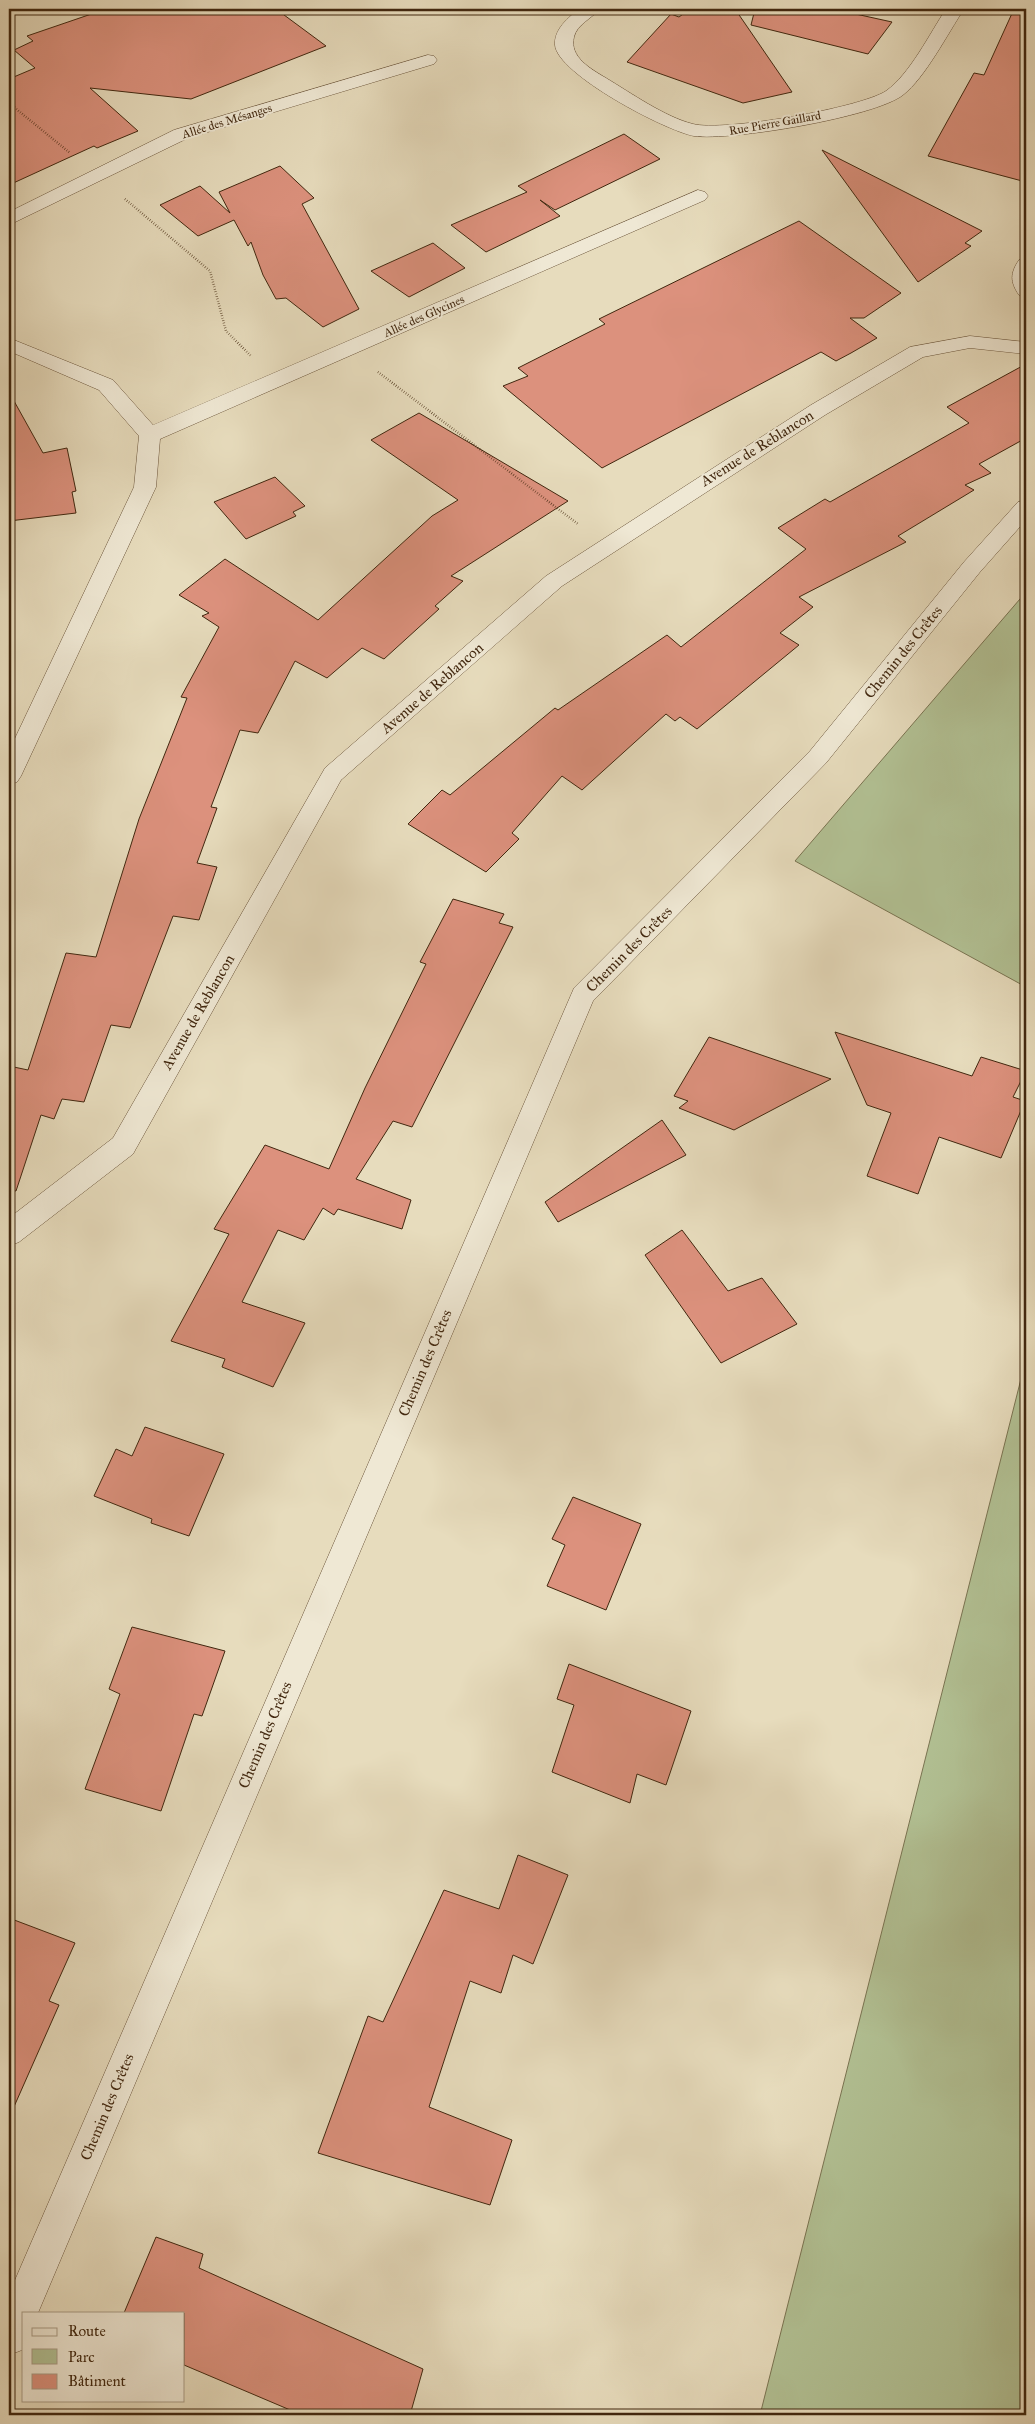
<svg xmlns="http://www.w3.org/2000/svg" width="1035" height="2424" font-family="'IM FELL Great Primer',serif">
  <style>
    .green { fill: #b2c194; stroke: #7a7452 }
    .building { fill: #dc917d; stroke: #41270f }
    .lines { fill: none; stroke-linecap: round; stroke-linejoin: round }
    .minor-casing { stroke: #6a543a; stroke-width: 1 }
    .path { stroke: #41270f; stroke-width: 2.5; stroke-dasharray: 0.5 2; stroke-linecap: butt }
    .minor { fill: #efe8d4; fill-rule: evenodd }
    .labels { text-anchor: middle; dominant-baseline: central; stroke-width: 4; stroke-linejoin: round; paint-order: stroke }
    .far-street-label { font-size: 12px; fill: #41270f; stroke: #efe8d4 }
    .street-label { font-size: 15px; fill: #41270f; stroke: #efe8d4 }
  </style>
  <rect width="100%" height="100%" fill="#e7dcbd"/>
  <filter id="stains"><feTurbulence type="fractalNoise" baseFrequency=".004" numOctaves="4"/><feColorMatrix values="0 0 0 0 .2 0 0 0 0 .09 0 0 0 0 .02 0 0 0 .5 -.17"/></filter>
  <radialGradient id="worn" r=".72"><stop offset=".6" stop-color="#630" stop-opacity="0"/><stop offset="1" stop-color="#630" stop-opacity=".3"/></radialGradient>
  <g class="green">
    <polygon points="1026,592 1026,987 795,861"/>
    <polygon points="1026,1359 1026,2415 760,2415"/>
  </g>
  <g class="building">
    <polygon points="106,9 276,9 326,46 191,99 90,88 138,131 97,148 94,146 9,185 9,79 35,68 14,50 33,41 27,36"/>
    <polygon points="690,9 735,9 792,92 743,103 627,62 671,14 679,17"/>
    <polygon points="755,9 833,9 892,22 868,54 751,25"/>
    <polygon points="1014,9 1026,9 1026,182 928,156 974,73 984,75"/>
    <polygon points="624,134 660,159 555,210 540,200 560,216 486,252 451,225 527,192 518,186"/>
    <polygon points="822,150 982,231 965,243 971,246 918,282"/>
    <polygon points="280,166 314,198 302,204 359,309 323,327 286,298 276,299 263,275 251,242 248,246 234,220 198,236 160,205 200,186 230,213 219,192"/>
    <polygon points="799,221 901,293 864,318 850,318 877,338 851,353 836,361 821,352 602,468 503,386 528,376 518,368 605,324 599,319"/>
    <polygon points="433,243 465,268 409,297 371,271"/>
    <polygon points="1026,364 1026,438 979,464 991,473 965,485 974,490 898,536 906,542 799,597 813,607 780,633 799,645 697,729 680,717 675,721 666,714 582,790 562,776 512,833 519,839 486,872 408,824 442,790 450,795 555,708 558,710 667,635 681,647 806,549 778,528 825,499 830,502 969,423 947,407"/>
    <polygon points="9,392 43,453 67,448 76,491 72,492 76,513 9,521"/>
    <polygon points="419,413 568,501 451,576 463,581 435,606 439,609 384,659 362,648 327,678 295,661 258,733 240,730 211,807 217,808 197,863 217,867 199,920 173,916 130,1028 111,1025 84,1102 62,1099 54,1119 41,1115 16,1191 9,1190 9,1066 28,1070 66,953 96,957 139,819 187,698 181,697 219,627 202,616 209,613 179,595 225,559 318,620 432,516 458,500 371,440"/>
    <polygon points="275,477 305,506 293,512 296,516 246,539 214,502"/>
    <polygon points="453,899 504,914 499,923 513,927 412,1127 393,1121 356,1179 411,1200 402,1229 338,1209 334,1215 323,1208 304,1240 278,1230 242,1302 305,1323 273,1387 222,1367 225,1359 171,1341 229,1234 214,1229 265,1145 329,1169 365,1088 426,964 420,962"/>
    <polygon points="835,1032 972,1076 981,1057 1026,1071 1013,1097 1025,1101 1001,1158 939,1137 918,1194 867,1176 891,1113 867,1105"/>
    <polygon points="709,1037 831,1079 734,1130 679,1108 688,1101 674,1096"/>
    <polygon points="662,1120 686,1155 558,1222 545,1202"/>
    <polygon points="682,1230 728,1291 762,1278 797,1324 721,1363 645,1255"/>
    <polygon points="145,1427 224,1454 189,1536 151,1523 152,1519 94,1496 116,1449 132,1456"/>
    <polygon points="573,1497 641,1524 606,1610 547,1586 565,1545 552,1539"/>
    <polygon points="132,1627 225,1651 202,1716 194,1714 161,1811 85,1789 120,1694 109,1689"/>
    <polygon points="569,1664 691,1711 666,1785 637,1774 630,1803 552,1772 574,1705 557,1699"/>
    <polygon points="518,1855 568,1875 533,1964 513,1955 501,1993 470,1981 429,2107 512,2140 490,2205 318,2153 368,2016 383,2022 444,1890 499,1909"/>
    <polygon points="9,1918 75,1943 49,2001 59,2005 9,2118"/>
    <polygon points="156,2237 203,2254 199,2268 423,2369 410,2415 302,2415 184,2365 184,2313 124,2313"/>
  </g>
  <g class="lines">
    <g class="minor-casing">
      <g id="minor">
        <path d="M579 9H599C592 19 577 24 574 37 569 57 591 69 606 78 631 93 665 117 693 124 723 132 860 108 886 91 910 74 930 33 946 9H964C948 33 925 78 903 95 875 117 731 141 694 136 666 131 557 74 555 45 554 29 568 18 579 9Z"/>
        <polygon points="428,55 434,56 437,60 434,64 188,138 9,225 9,212 174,130"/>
        <polygon points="698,190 705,192 708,196 705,200 160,439 156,487 21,776 17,782 9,785 9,751 134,487 139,436 99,390 9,351 9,338 113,380 153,425"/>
        <path d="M1026 258V297L1019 295C1010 282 1010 273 1019 260Z"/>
        <polygon points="970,336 1026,342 1026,354 970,348 923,357 825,415 562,586 341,780 133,1154 19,1242 9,1246 9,1218 113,1138 325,768 546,576 811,405 910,347"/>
        <polygon points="1026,500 1026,520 980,572 826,763 593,1001 38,2313 24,2313 22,2350 9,2355 9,2294 574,988 810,751 964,562 1018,502"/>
      </g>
    </g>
    <g class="path">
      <polyline points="9,100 9,103 70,153"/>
      <polyline points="125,199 210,271 226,331 251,356"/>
      <polyline points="378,372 578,524"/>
    </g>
    <use href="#minor" class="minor"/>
  </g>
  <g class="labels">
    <g class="far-street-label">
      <text transform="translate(227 121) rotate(-17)">Allée des Mésanges</text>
      <text transform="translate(775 123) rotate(-10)">Rue Pierre Gaillard</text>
      <text transform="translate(424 316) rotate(-24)">Allée des Glycines</text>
    </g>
    <g class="street-label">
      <text transform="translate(757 448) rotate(-32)">Avenue de Reblancon</text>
      <text transform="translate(903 652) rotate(-51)">Chemin des Crêtes</text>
      <text transform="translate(432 688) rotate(-41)">Avenue de Reblancon</text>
      <text transform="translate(629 949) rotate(-45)">Chemin des Crêtes</text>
      <text transform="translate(198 1012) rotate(-60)">Avenue de Reblancon</text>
      <text transform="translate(425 1363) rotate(-67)">Chemin des Crêtes</text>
      <text transform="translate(265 1735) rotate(-67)">Chemin des Crêtes</text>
      <text transform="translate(107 2107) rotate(-67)">Chemin des Crêtes</text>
    </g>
  </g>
  <rect width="1035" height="2424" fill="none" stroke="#e7dcbd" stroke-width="30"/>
  <rect x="10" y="10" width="1015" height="2404" fill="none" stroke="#41270f" stroke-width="2.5"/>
  <rect x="15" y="15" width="1005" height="2394" fill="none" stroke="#41270f"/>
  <rect x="22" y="2312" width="162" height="90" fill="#efe8d4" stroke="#a99b85"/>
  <rect x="32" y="2328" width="25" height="8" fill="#efe8d4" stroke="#a99b85"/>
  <text x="68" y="2336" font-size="15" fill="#41270f">Route</text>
  <rect x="32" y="2349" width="25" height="15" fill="#b2c194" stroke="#a99b85"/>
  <text x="68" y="2362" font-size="15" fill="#41270f">Parc</text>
  <rect x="32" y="2374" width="25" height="15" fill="#dc917d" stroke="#a99b85"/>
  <text x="68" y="2386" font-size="15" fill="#41270f">Bâtiment</text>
  <rect width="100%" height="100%" filter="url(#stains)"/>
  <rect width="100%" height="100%" fill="url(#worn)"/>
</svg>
